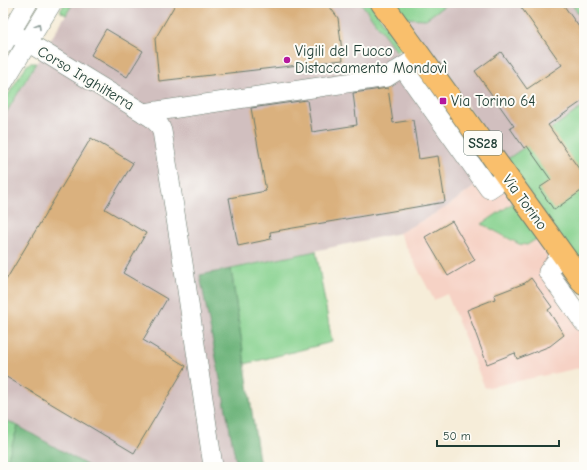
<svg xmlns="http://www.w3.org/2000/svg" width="587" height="470" font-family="'Comic Neue',sans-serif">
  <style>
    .built { fill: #f6d2c5 }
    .industrial { fill: #d1bfbf }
    .green { fill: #87d28f; stroke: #538862 }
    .forest { fill: #6db47a; stroke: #467857 }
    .building { fill: #dab17e }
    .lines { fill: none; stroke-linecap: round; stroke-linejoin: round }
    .minor-casing { stroke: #6a7b6e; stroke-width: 20 }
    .major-casing { stroke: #6a7b6e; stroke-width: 24 }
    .minor { stroke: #fff; stroke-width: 19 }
    .major { stroke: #f9bf6c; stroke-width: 22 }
    .oneway { stroke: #8f9e9a }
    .poi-dot { fill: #b5179e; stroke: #fdfcf7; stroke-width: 1.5 }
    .labels { text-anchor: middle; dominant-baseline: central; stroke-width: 4; stroke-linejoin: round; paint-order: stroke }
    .shield { fill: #fdfcf7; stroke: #62766e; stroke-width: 1 }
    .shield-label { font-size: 14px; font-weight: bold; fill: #1f3d34 }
    .poi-label { font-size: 15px; fill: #1f3d34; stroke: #fdfcf7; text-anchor: start }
    .street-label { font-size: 15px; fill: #1f3d34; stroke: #fdfcf7 }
  </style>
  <rect width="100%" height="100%" fill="#fdfcf7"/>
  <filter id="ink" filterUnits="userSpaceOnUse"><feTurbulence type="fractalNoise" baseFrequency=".025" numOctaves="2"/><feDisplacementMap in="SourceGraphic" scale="8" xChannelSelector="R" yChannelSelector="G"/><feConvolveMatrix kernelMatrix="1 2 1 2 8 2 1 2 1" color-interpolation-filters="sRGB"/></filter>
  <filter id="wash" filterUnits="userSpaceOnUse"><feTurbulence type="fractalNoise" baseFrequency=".012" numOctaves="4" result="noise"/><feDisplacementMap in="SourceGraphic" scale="16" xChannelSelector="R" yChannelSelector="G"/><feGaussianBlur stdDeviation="0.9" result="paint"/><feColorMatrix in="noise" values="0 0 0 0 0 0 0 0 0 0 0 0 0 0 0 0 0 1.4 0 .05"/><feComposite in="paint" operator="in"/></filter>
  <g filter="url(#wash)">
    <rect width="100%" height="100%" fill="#f6edd9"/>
    <polygon class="built" points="493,174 584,303 584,367 485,388 447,294 434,300 399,233 445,208"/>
    <g class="industrial">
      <polygon points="73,3 361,3 488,177 445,208 399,233 200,275 237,467 90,467 3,419 3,118"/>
      <polygon points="394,3 584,3 584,106 506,160"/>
    </g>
    <g class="green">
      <polygon points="65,3 73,3 66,15 60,11"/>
      <polygon points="361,3 370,3 402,48 397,52"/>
      <polygon points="394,3 448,3 426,19 405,18"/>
      <polygon points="571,3 584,3 584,22"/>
      <polygon points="30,63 36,63 3,118 3,103 26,66"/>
      <polygon points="584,106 584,270 506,160"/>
      <polygon points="513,203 538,238 527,245 519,244 482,224"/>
      <polygon points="316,251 332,342 245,364 231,269"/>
      <polygon points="3,419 18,426 5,467 3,467"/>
    </g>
    <g class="forest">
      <polygon points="231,269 260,467 237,467 200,275"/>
      <polygon points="18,426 90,467 5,467"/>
    </g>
    <g id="blocks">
      <g class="building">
        <polygon points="176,3 327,3 338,18 343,60 159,81 155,39"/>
        <polygon points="518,3 562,3 584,34 584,100 548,125 584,176 584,189 554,210 539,188 551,180 527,146 524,148 510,128 514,126 475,71 501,52 527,89 562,65"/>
        <polygon points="106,29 143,51 127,77 91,55"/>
        <polygon points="388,88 393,123 413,120 419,159 438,156 445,202 270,232 271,239 238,246 229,198 266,191 251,108 307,100 312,132 357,125 353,93"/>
        <polygon points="91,138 133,163 105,209 146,233 123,273 167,299 143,340 186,366 134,453 3,375 3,285"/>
        <polygon points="452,221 475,260 448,276 425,237"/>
        <polygon points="531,278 552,307 548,310 564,335 550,346 517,359 515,353 487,364 467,310 495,299 494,295 525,283"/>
      </g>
    </g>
  </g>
  <g filter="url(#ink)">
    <use href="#blocks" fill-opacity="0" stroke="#6a7b6e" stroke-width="1"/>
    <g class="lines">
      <g class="minor-casing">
        <g id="minor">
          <polyline points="11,32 152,118 160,126 162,131 183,263 213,466"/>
          <polyline points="3,45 28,3"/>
          <polyline points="403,68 489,189 507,177"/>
          <polyline points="3,83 52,3"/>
          <polyline points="144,113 387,77 420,56"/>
          <polyline points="562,253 548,272 584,323"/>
        </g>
      </g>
      <g class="major-casing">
        <polyline id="major" points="382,3 584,284"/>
      </g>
      <use href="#minor" class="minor"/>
      <use href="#major" class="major"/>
    </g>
    <defs><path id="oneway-chevron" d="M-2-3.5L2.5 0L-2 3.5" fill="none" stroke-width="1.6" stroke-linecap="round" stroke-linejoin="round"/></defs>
    <use class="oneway" href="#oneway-chevron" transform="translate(38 26) rotate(-59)"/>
  </g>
  <g class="poi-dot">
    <circle cx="287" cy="60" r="4"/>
    <rect x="439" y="97" width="8" height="8" rx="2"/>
  </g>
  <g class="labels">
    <rect class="shield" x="464" y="131" width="38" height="24" rx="3"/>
    <g class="shield-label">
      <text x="483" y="143">SS28</text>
    </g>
    <g class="poi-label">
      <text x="295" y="51">Vigili del Fuoco<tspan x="295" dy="17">Distaccamento Mondovì</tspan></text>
      <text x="451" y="101">Via Torino 64</text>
    </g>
    <g class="street-label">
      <text transform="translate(86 78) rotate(31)">Corso Inghilterra</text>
      <text transform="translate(525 202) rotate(54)">Via Torino</text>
    </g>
  </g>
  <rect width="587" height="470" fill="none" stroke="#fdfcf7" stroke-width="16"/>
  <path d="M437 440v6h122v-6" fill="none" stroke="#1f3d34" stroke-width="2"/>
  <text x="443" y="440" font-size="12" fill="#1f3d34" stroke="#fdfcf7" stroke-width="3" paint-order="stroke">50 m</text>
</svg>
